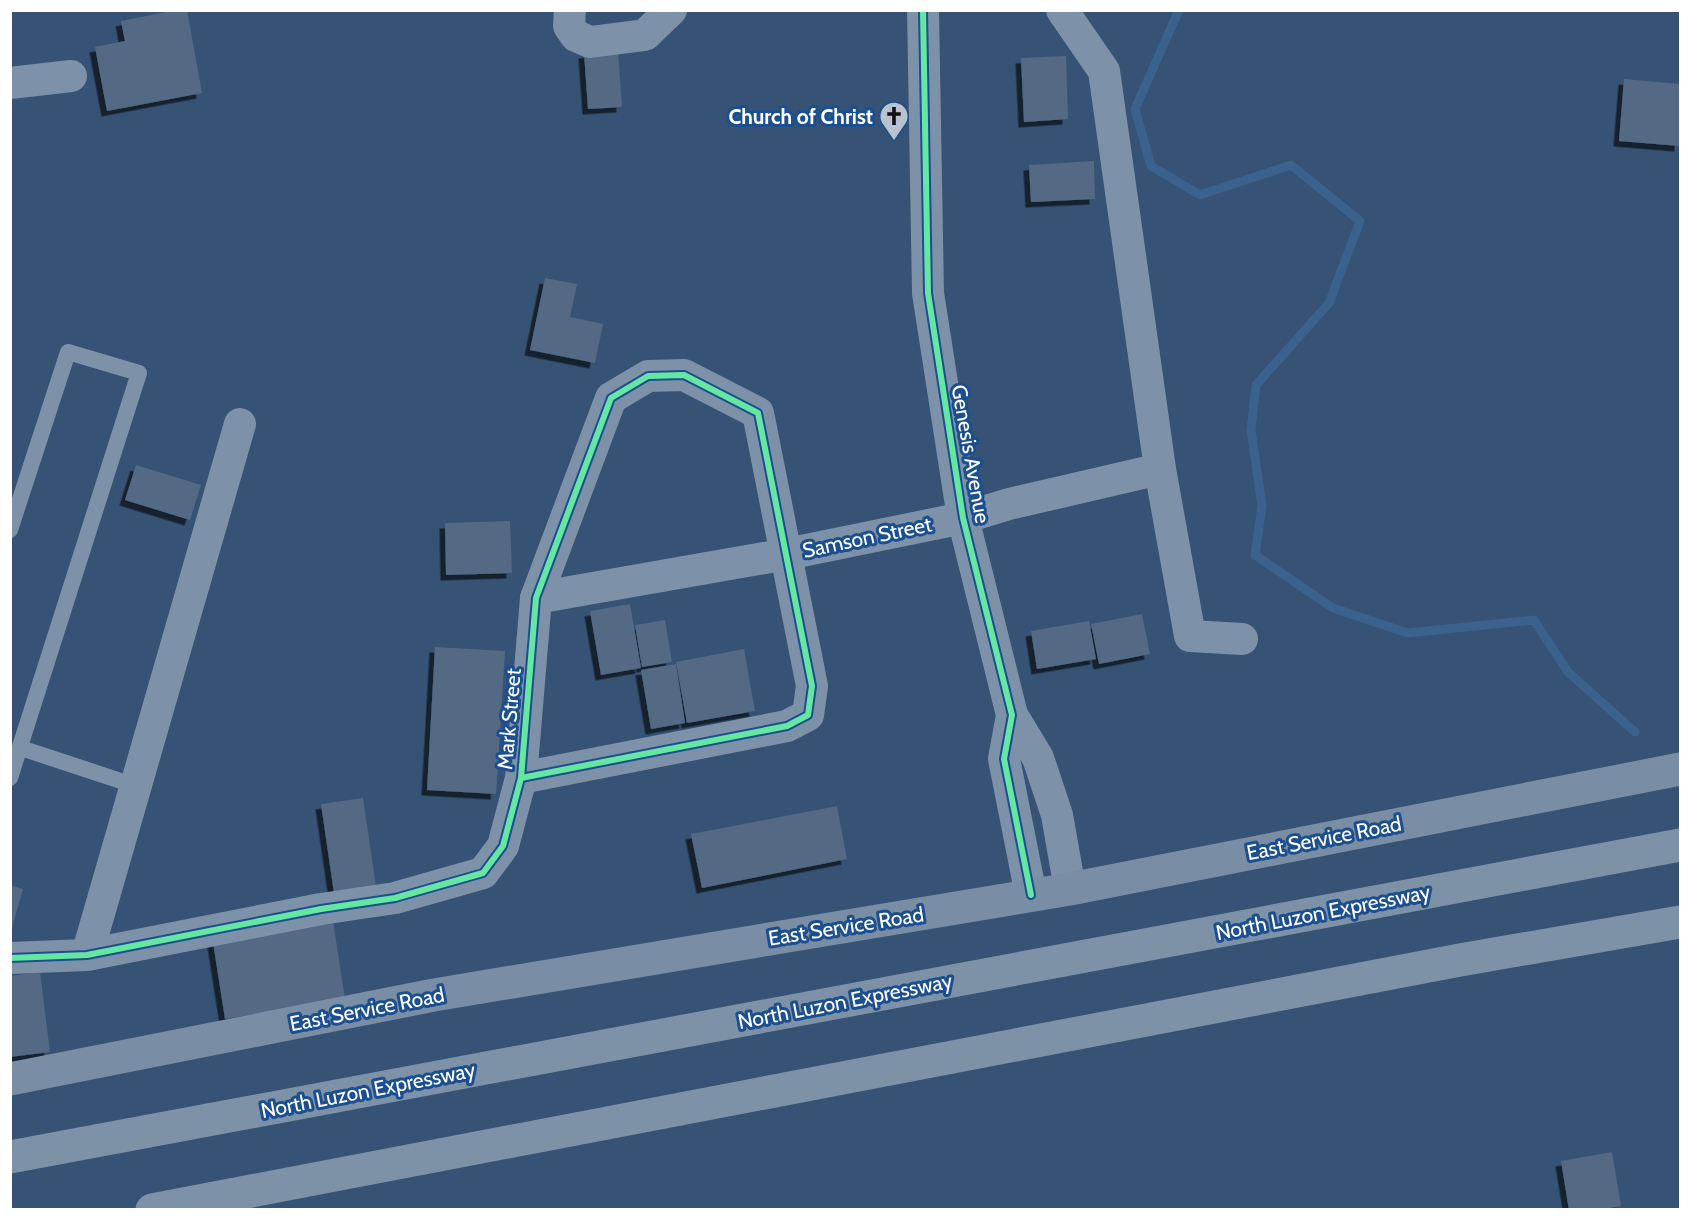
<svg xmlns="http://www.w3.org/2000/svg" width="1691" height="1220" font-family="Cabin,sans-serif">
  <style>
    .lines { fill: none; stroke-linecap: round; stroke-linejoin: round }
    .stream { stroke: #3b618d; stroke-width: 9 }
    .building { fill: #526984; filter: url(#shadow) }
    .service { stroke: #7d92a8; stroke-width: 16 }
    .minor { stroke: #7d92a8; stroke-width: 32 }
    .secondary { stroke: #798da4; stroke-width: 33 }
    .motorway { stroke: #7e92a7; stroke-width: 33 }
    .cycleway-casing { stroke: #1b4f8f; stroke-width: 10 }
    .cycleway { stroke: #66e7a1; stroke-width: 6 }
    .labels { text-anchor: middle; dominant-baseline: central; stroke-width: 6; stroke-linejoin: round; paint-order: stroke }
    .poi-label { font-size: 21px; font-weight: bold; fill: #fff; stroke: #1b4f8f; text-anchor: end }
    .street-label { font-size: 21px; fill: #fff; stroke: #1b4f8f }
  </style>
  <defs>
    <filter id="shadow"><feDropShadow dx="-5.5" dy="5.5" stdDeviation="0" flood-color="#0009"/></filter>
  </defs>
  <rect width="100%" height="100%" fill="#365274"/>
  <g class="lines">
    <polyline class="stream" points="1179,10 1135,109 1151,166 1200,195 1291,165 1360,221 1329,303 1256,385 1251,430 1262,506 1255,555 1333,608 1408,633 1534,620 1568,672 1635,732"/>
  </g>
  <g class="building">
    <polygon points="176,10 187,10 202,93 107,111 95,47 125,41 121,21"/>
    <polygon points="618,50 622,107 588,109 584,53"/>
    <polygon points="1066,56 1068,119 1024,122 1021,58"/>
    <polygon points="1624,79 1680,84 1680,146 1619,141"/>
    <polygon points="1094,161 1095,199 1031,202 1029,165"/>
    <polygon points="545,278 577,284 570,317 603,324 595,363 530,350"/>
    <polygon points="136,465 201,485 190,520 125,500"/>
    <polygon points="510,521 512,573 446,575 445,523"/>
    <polygon points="630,604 641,668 601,675 590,611"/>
    <polygon points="1142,614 1150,654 1099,664 1091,624"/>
    <polygon points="665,620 672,662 642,667 635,625"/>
    <polygon points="1089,621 1096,659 1037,669 1031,631"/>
    <polygon points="435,647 505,651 496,794 427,790"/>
    <polygon points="744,649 755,711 687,723 676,662"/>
    <polygon points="676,664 685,723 651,729 641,670"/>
    <polygon points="363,798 377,893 335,900 321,804"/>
    <polygon points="837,806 847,859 702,888 691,834"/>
    <polygon points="10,885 23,889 11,931 10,931"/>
    <polygon points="333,921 345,999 225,1019 213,942"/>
    <polygon points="40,972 50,1052 10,1057 10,976"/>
    <polygon points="1612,1152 1621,1206 1600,1210 1569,1210 1561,1161"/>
  </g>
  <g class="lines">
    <g class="service">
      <polyline points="10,530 68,352 139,373 10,778"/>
      <polyline points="21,748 136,786"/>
    </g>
    <g class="minor">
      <polyline points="570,10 569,26 576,36 590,42 645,35 671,10"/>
      <polyline points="923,10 928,293 963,518 1012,715 1004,759 1031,895"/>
      <polyline points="1062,10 1104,71 1160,469 1190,636 1242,639"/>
      <polyline points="10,83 71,76"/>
      <polyline points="536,598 787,554 963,518 1009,504 1160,469"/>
      <polyline points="1012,715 1038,758 1057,815 1070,889"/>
      <polyline points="87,955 240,424"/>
      <polyline points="10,958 87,955 321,909 395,898 483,873 503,846 521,778 536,598 611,398 648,376 684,375 758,413 812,686 808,715 787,726 521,778"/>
    </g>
    <polyline class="secondary" points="10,1079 434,995 1070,889 1680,769"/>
    <g class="motorway">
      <polyline points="10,1157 1680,845"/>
      <polyline points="152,1210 1460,960 1680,922"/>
    </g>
    <g class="cycleway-casing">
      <g id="cycleway">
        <polyline points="923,10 928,293 963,518 1012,715 1004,759 1031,895"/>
        <polyline points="10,958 87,955 321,909 395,898 483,873 503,846 521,778 536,598 611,398 648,376 684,375 758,413 812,686 808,715 787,726 521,778"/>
      </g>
    </g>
    <use href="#cycleway" class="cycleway"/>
  </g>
  <defs>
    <g id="church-pin" transform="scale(1.5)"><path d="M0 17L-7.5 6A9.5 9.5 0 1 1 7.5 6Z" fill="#b9c2ce" stroke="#1b4f8f"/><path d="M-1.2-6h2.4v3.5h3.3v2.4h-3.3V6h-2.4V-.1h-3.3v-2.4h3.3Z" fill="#111"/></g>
  </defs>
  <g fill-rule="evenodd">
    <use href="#church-pin" x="894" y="116"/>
  </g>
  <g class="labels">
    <g class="poi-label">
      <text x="873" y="116">Church of Christ</text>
    </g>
    <g class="street-label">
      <text transform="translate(971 454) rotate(80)">Genesis Avenue</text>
      <text transform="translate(867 537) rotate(-12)">Samson Street</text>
      <text transform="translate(509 719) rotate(-85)">Mark Street</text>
      <text transform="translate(1324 838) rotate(-11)">East Service Road</text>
      <text transform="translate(1323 912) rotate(-11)">North Luzon Expressway</text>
      <text transform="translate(846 926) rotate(-9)">East Service Road</text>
      <text transform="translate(845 1001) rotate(-11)">North Luzon Expressway</text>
      <text transform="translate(367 1009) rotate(-11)">East Service Road</text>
      <text transform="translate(368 1090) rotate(-11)">North Luzon Expressway</text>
    </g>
  </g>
  <rect width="1691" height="1220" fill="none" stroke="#ffffff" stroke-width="24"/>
</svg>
